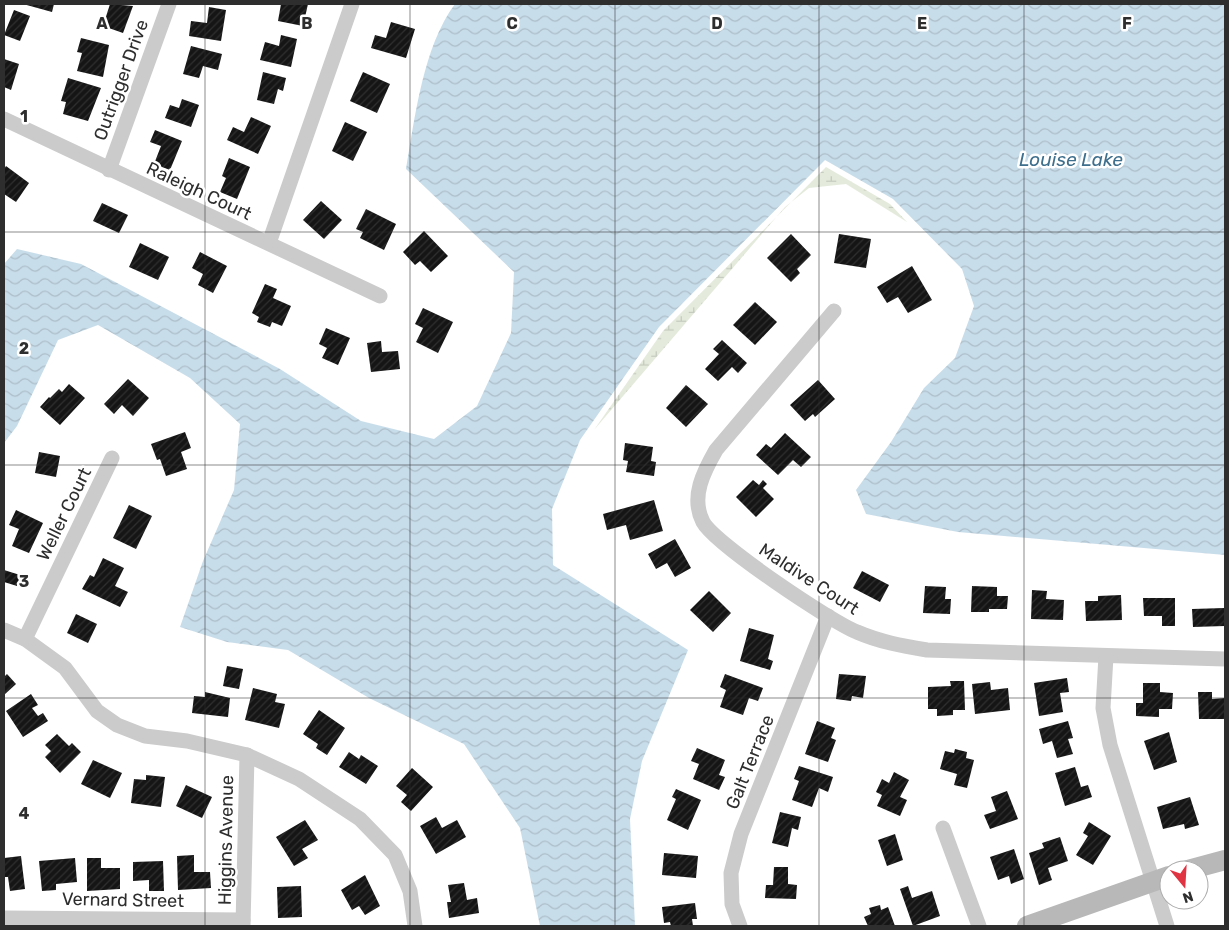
<svg xmlns="http://www.w3.org/2000/svg" width="1229" height="930" font-family="Rubik,sans-serif">
  <style>
    .wetland { fill: url(#wetland-marsh) }
    .water { fill: url(#water-waves) }
    .building { fill: url(#building-hatch) }
    .lines { fill: none; stroke-linecap: round; stroke-linejoin: round }
    .street { stroke: #cbcbcb; stroke-width: 15 }
    .secondary { stroke: #b8b8b8; stroke-width: 20 }
    .grid { fill: none; stroke: #2e2e2e; stroke-width: 1; stroke-opacity: 0.55 }
    .labels { text-anchor: middle; dominant-baseline: central; stroke-width: 5; stroke-linejoin: round; paint-order: stroke }
    .street-label { font-size: 18px; fill: #2e2e2e; stroke: #fff }
    .water-label { font-size: 19px; font-style: italic; fill: #3e6f8d; stroke: #fff }
    .grid-label { font-size: 16px; text-anchor: middle; font-weight: bold; fill: #2e2e2e; stroke: #fff; stroke-width: 5; stroke-linejoin: round; paint-order: stroke }
  </style>
  <defs>
    <pattern id="wetland-marsh" width="20" height="14" patternUnits="userSpaceOnUse" patternTransform="scale(1.25)"><rect width="20" height="14" fill="#e4ebdc"/><path d="M1 5h8M5 5V1M11 12h8M15 12V8" fill="none" stroke="#c4cabd"/></pattern>
    <pattern id="water-waves" width="16" height="10" patternUnits="userSpaceOnUse" patternTransform="scale(1.25)"><rect width="16" height="10" fill="#c8ddea"/><path d="M0 5q4-4 8 0t8 0" fill="none" stroke="#acbec9"/></pattern>
    <pattern id="building-hatch" width="6" height="6" patternUnits="userSpaceOnUse" patternTransform="scale(1.25)"><rect width="6" height="6" fill="#151515"/><path d="M-1 1l2-2M0 6l6-6M5 7l2-2" fill="none" stroke="#2f2f2f"/></pattern>
  </defs>
  <rect width="100%" height="100%" fill="#fff"/>
  <polygon class="wetland" points="826,167 890,204 907,222 846,184 809,188 785,207 594,430 663,331"/>
  <path class="water" d="M455 4H1225V555L958 532 866 514 856 490 891 442 924 388 955 358 974 306 962 269 893 199 825 160 659 327 580 440 552 509 553 565 688 650 642 761 630 819 635 926H540L520 828 464 744 369 698 288 650 227 642 180 627 203 561 234 490 240 424 190 378 98 325 58 340 17 426 4 443V264L17 249 81 264 280 369 361 421 434 439 477 406 511 333 514 272 406 169C415 117 423 47 455 4Z"/>
  <g class="building">
    <polygon points="23,4 54,4 52,12"/>
    <polygon points="110,4 133,6 123,33 103,26"/>
    <polygon points="281,4 308,4 303,26 278,21"/>
    <polygon points="209,7 226,10 221,41 189,36 191,21 207,23"/>
    <polygon points="14,10 30,16 20,41 4,35"/>
    <polygon points="391,22 415,29 406,58 371,48 375,35 386,38"/>
    <polygon points="281,35 297,39 291,67 260,60 265,42 279,46"/>
    <polygon points="81,38 109,45 103,77 77,71 82,53 77,52"/>
    <polygon points="191,46 222,54 218,70 203,66 199,78 183,74"/>
    <polygon points="4,59 19,64 11,90 4,87"/>
    <polygon points="263,72 286,78 283,91 278,89 274,104 257,100"/>
    <polygon points="363,72 390,84 377,113 350,101"/>
    <polygon points="68,78 101,88 88,121 63,114 66,102 61,101"/>
    <polygon points="182,99 199,105 191,127 165,118 170,105 179,108"/>
    <polygon points="251,117 271,126 258,154 227,140 233,127 244,132"/>
    <polygon points="345,122 367,132 353,161 332,151"/>
    <polygon points="155,130 182,141 170,170 154,164 161,146 150,142"/>
    <polygon points="229,158 250,167 237,199 220,192 226,178 222,176"/>
    <polygon points="6,166 29,183 16,202 4,194 4,169"/>
    <polygon points="321,201 342,220 324,239 303,220"/>
    <polygon points="102,203 128,215 119,233 93,221"/>
    <polygon points="366,209 396,224 384,250 360,238 363,232 356,229"/>
    <polygon points="424,231 448,256 431,272 420,261 415,265 403,252"/>
    <polygon points="791,234 811,255 797,269 800,273 791,282 767,258"/>
    <polygon points="839,234 871,239 866,268 834,263"/>
    <polygon points="140,243 169,257 158,280 129,267"/>
    <polygon points="200,252 227,266 213,293 198,285 203,274 192,268"/>
    <polygon points="912,266 932,300 908,313 898,297 887,303 877,287"/>
    <polygon points="265,284 277,289 273,298 291,306 282,326 272,322 270,327 257,322 259,317 252,313"/>
    <polygon points="755,302 777,322 755,345 733,325"/>
    <polygon points="423,308 453,322 438,353 416,342 423,328 415,324"/>
    <polygon points="326,328 350,338 338,365 322,358 327,348 319,344"/>
    <polygon points="722,340 747,363 738,373 732,367 718,381 705,369 719,354 713,349"/>
    <polygon points="381,341 382,352 398,351 400,369 371,372 367,343"/>
    <polygon points="128,379 149,398 133,416 122,405 114,414 104,404"/>
    <polygon points="818,380 835,399 815,417 813,414 805,421 790,405"/>
    <polygon points="69,384 85,398 60,425 40,407 49,397 50,398 59,389 62,392"/>
    <polygon points="686,385 708,404 686,427 666,408"/>
    <polygon points="185,432 191,448 181,452 187,469 166,476 160,459 157,460 151,444"/>
    <polygon points="785,433 811,457 801,467 793,460 778,475 756,455 766,444 771,448"/>
    <polygon points="625,443 653,447 651,461 656,462 654,476 626,472 628,461 623,460"/>
    <polygon points="39,452 60,456 56,477 35,473"/>
    <polygon points="753,480 759,485 763,480 767,484 763,488 774,499 756,517 736,497"/>
    <polygon points="654,500 663,531 630,540 626,525 607,530 603,514"/>
    <polygon points="129,505 152,516 136,549 113,538"/>
    <polygon points="16,510 43,523 29,553 12,546 19,529 9,525"/>
    <polygon points="675,539 691,568 675,577 667,563 656,569 648,554"/>
    <polygon points="103,558 124,568 115,586 128,592 120,607 82,589 90,575 94,577"/>
    <polygon points="4,570 20,575 17,586 4,582"/>
    <polygon points="862,571 889,585 880,602 853,588"/>
    <polygon points="925,586 946,587 945,599 951,599 950,614 923,613"/>
    <polygon points="972,586 997,587 997,596 1008,596 1007,609 989,609 989,612 971,612"/>
    <polygon points="1032,590 1047,591 1046,599 1064,600 1063,620 1031,619"/>
    <polygon points="709,591 731,613 713,632 690,610"/>
    <polygon points="1121,595 1122,620 1086,621 1085,601 1098,601 1098,596"/>
    <polygon points="1143,598 1175,598 1175,626 1162,626 1162,616 1144,616"/>
    <polygon points="1224,608 1225,626 1193,627 1192,609"/>
    <polygon points="76,614 97,624 88,643 67,633"/>
    <polygon points="749,628 774,635 768,659 773,661 770,670 740,661"/>
    <polygon points="227,666 243,669 239,689 223,686"/>
    <polygon points="7,674 16,684 4,695 4,677"/>
    <polygon points="725,674 763,688 758,701 749,698 743,715 720,707 726,690 720,687"/>
    <polygon points="839,674 866,676 863,698 852,696 851,701 836,699"/>
    <polygon points="1067,678 1069,692 1060,693 1063,712 1039,716 1034,683"/>
    <polygon points="950,681 964,681 965,710 953,710 953,715 937,716 937,709 928,709 928,687 951,686"/>
    <polygon points="990,682 991,690 1008,688 1010,710 975,714 972,684"/>
    <polygon points="1143,683 1160,683 1160,692 1173,693 1172,709 1159,709 1159,717 1136,716 1136,703 1143,703"/>
    <polygon points="253,688 277,694 275,702 285,704 279,728 245,720"/>
    <polygon points="205,692 230,698 228,717 192,713 194,696 205,697"/>
    <polygon points="1198,692 1212,692 1212,699 1225,698 1225,719 1199,719"/>
    <polygon points="31,694 38,705 32,708 38,716 43,713 48,721 23,737 6,711"/>
    <polygon points="319,710 345,728 327,755 316,748 318,744 303,734"/>
    <polygon points="817,721 835,728 831,738 836,740 828,762 805,754"/>
    <polygon points="1068,721 1073,738 1068,739 1073,754 1057,758 1052,741 1043,744 1039,729"/>
    <polygon points="1169,732 1177,762 1154,770 1144,741"/>
    <polygon points="57,734 69,746 72,743 81,752 60,773 45,757 51,751 45,745"/>
    <polygon points="697,748 725,760 719,775 725,777 719,790 693,779 699,764 691,761"/>
    <polygon points="955,749 967,752 966,758 974,760 967,788 954,785 957,774 940,769 945,751 954,753"/>
    <polygon points="349,752 359,759 361,755 378,766 366,784 339,767"/>
    <polygon points="93,760 122,773 110,798 81,784"/>
    <polygon points="799,766 833,777 828,792 819,788 812,807 792,800 799,781 794,779"/>
    <polygon points="1075,767 1081,787 1088,785 1092,797 1065,806 1055,773"/>
    <polygon points="412,768 433,787 411,811 401,802 407,795 396,786"/>
    <polygon points="894,772 909,780 900,797 907,800 900,816 877,806 882,795 876,792 882,779 889,783"/>
    <polygon points="146,775 165,777 161,807 131,803 134,779 146,780"/>
    <polygon points="186,785 212,797 202,818 176,806"/>
    <polygon points="676,789 701,800 688,830 667,820 676,799 672,797"/>
    <polygon points="1007,791 1018,819 990,829 984,815 996,811 991,797"/>
    <polygon points="1190,797 1199,825 1185,829 1184,824 1163,829 1157,807"/>
    <polygon points="780,812 801,817 798,830 792,828 788,847 772,843"/>
    <polygon points="436,817 442,828 457,820 466,837 436,854 420,826"/>
    <polygon points="305,820 318,840 302,849 308,858 294,866 276,837"/>
    <polygon points="1089,822 1111,836 1093,865 1076,855 1088,836 1083,833"/>
    <polygon points="895,834 903,860 887,866 878,840"/>
    <polygon points="1060,837 1068,861 1048,868 1052,880 1039,885 1029,853 1044,848 1042,843"/>
    <polygon points="1014,849 1024,879 1011,884 1009,876 998,880 990,857"/>
    <polygon points="664,853 698,856 696,878 662,875"/>
    <polygon points="194,855 194,872 210,872 211,888 178,890 177,856"/>
    <polygon points="21,856 25,889 10,891 8,877 4,877 4,858"/>
    <polygon points="75,858 77,882 56,884 56,890 42,891 39,861"/>
    <polygon points="87,858 101,858 101,868 120,868 120,889 87,891"/>
    <polygon points="163,861 164,891 149,891 149,880 133,881 133,862"/>
    <polygon points="774,867 788,867 788,884 797,885 796,899 765,898 766,885 773,885"/>
    <polygon points="365,875 380,906 365,915 359,906 352,910 341,890"/>
    <polygon points="464,883 467,900 477,898 479,913 449,918 447,902 451,902 448,885"/>
    <polygon points="301,886 302,917 278,918 277,887"/>
    <polygon points="908,886 912,898 932,891 940,916 913,926 900,889"/>
    <polygon points="695,903 697,919 692,919 693,926 671,926 670,922 664,923 662,907"/>
    <polygon points="880,905 881,910 888,907 895,926 868,926 864,917 871,914 869,908"/>
  </g>
  <g class="lines">
    <g class="street">
      <polyline points="4,119 380,296"/>
      <polyline points="109,170 169,4"/>
      <polyline points="269,243 352,4"/>
      <path d="M834 311 716 450C704 471 690 497 703 522 715 544 830 621 857 632 880 642 903 646 927 650L1225 659"/>
      <polyline points="4,630 25,639 65,668 97,711 117,725 145,736 187,741 247,755 299,779 360,819 395,855 410,891 415,926"/>
      <polyline points="25,639 112,458"/>
      <polyline points="1106,656 1103,708 1110,745 1167,926"/>
      <polyline points="943,828 979,926"/>
      <polyline points="4,918 243,920"/>
      <polyline points="243,926 247,755"/>
      <polyline points="740,926 732,904 731,873 741,834 828,616"/>
    </g>
    <g class="secondary">
      <polyline points="1188,870 1225,860"/>
      <polyline points="1027,926 1169,876"/>
    </g>
  </g>
  <path class="grid" d="M205 4V926M410 4V926M615 4V926M819 4V926M1024 4V926M4 232H1225M4 465H1225M4 698H1225"/>
  <g class="labels">
    <g class="street-label">
      <text transform="translate(121 80) rotate(-70)">Outrigger Drive</text>
      <text transform="translate(199 191) rotate(25)">Raleigh Court</text>
      <text transform="translate(64 514) rotate(-64)">Weller Court</text>
      <text transform="translate(809 579) rotate(33)">Maldive Court</text>
      <text transform="translate(750 762) rotate(-68)">Galt Terrace</text>
      <text transform="translate(226 840) rotate(-89)">Higgins Avenue</text>
      <text transform="translate(123 900) rotate(1)">Vernard Street</text>
    </g>
    <g class="water-label">
      <text x="1071" y="159">Louise Lake</text>
    </g>
  </g>
  <g class="grid-label">
    <text x="102" y="29">A</text>
    <text x="307" y="29">B</text>
    <text x="512" y="29">C</text>
    <text x="717" y="29">D</text>
    <text x="922" y="29">E</text>
    <text x="1127" y="29">F</text>
    <text x="24" y="122">1</text>
    <text x="24" y="354">2</text>
    <text x="24" y="587">3</text>
    <text x="24" y="819">4</text>
  </g>
  <rect width="1229" height="930" fill="none" stroke="#2e2e2e" stroke-width="10"/>
  <g transform="translate(1184 885) rotate(162)"><circle r="24" fill="#ffffff" stroke="#ababab"/>
  <path d="M0-4L9 19L0 12L-9 19Z" fill="#e03442"/>
  <text y="-8" font-size="14" font-weight="bold" text-anchor="middle" fill="#2e2e2e">N</text>
  </g>
</svg>
